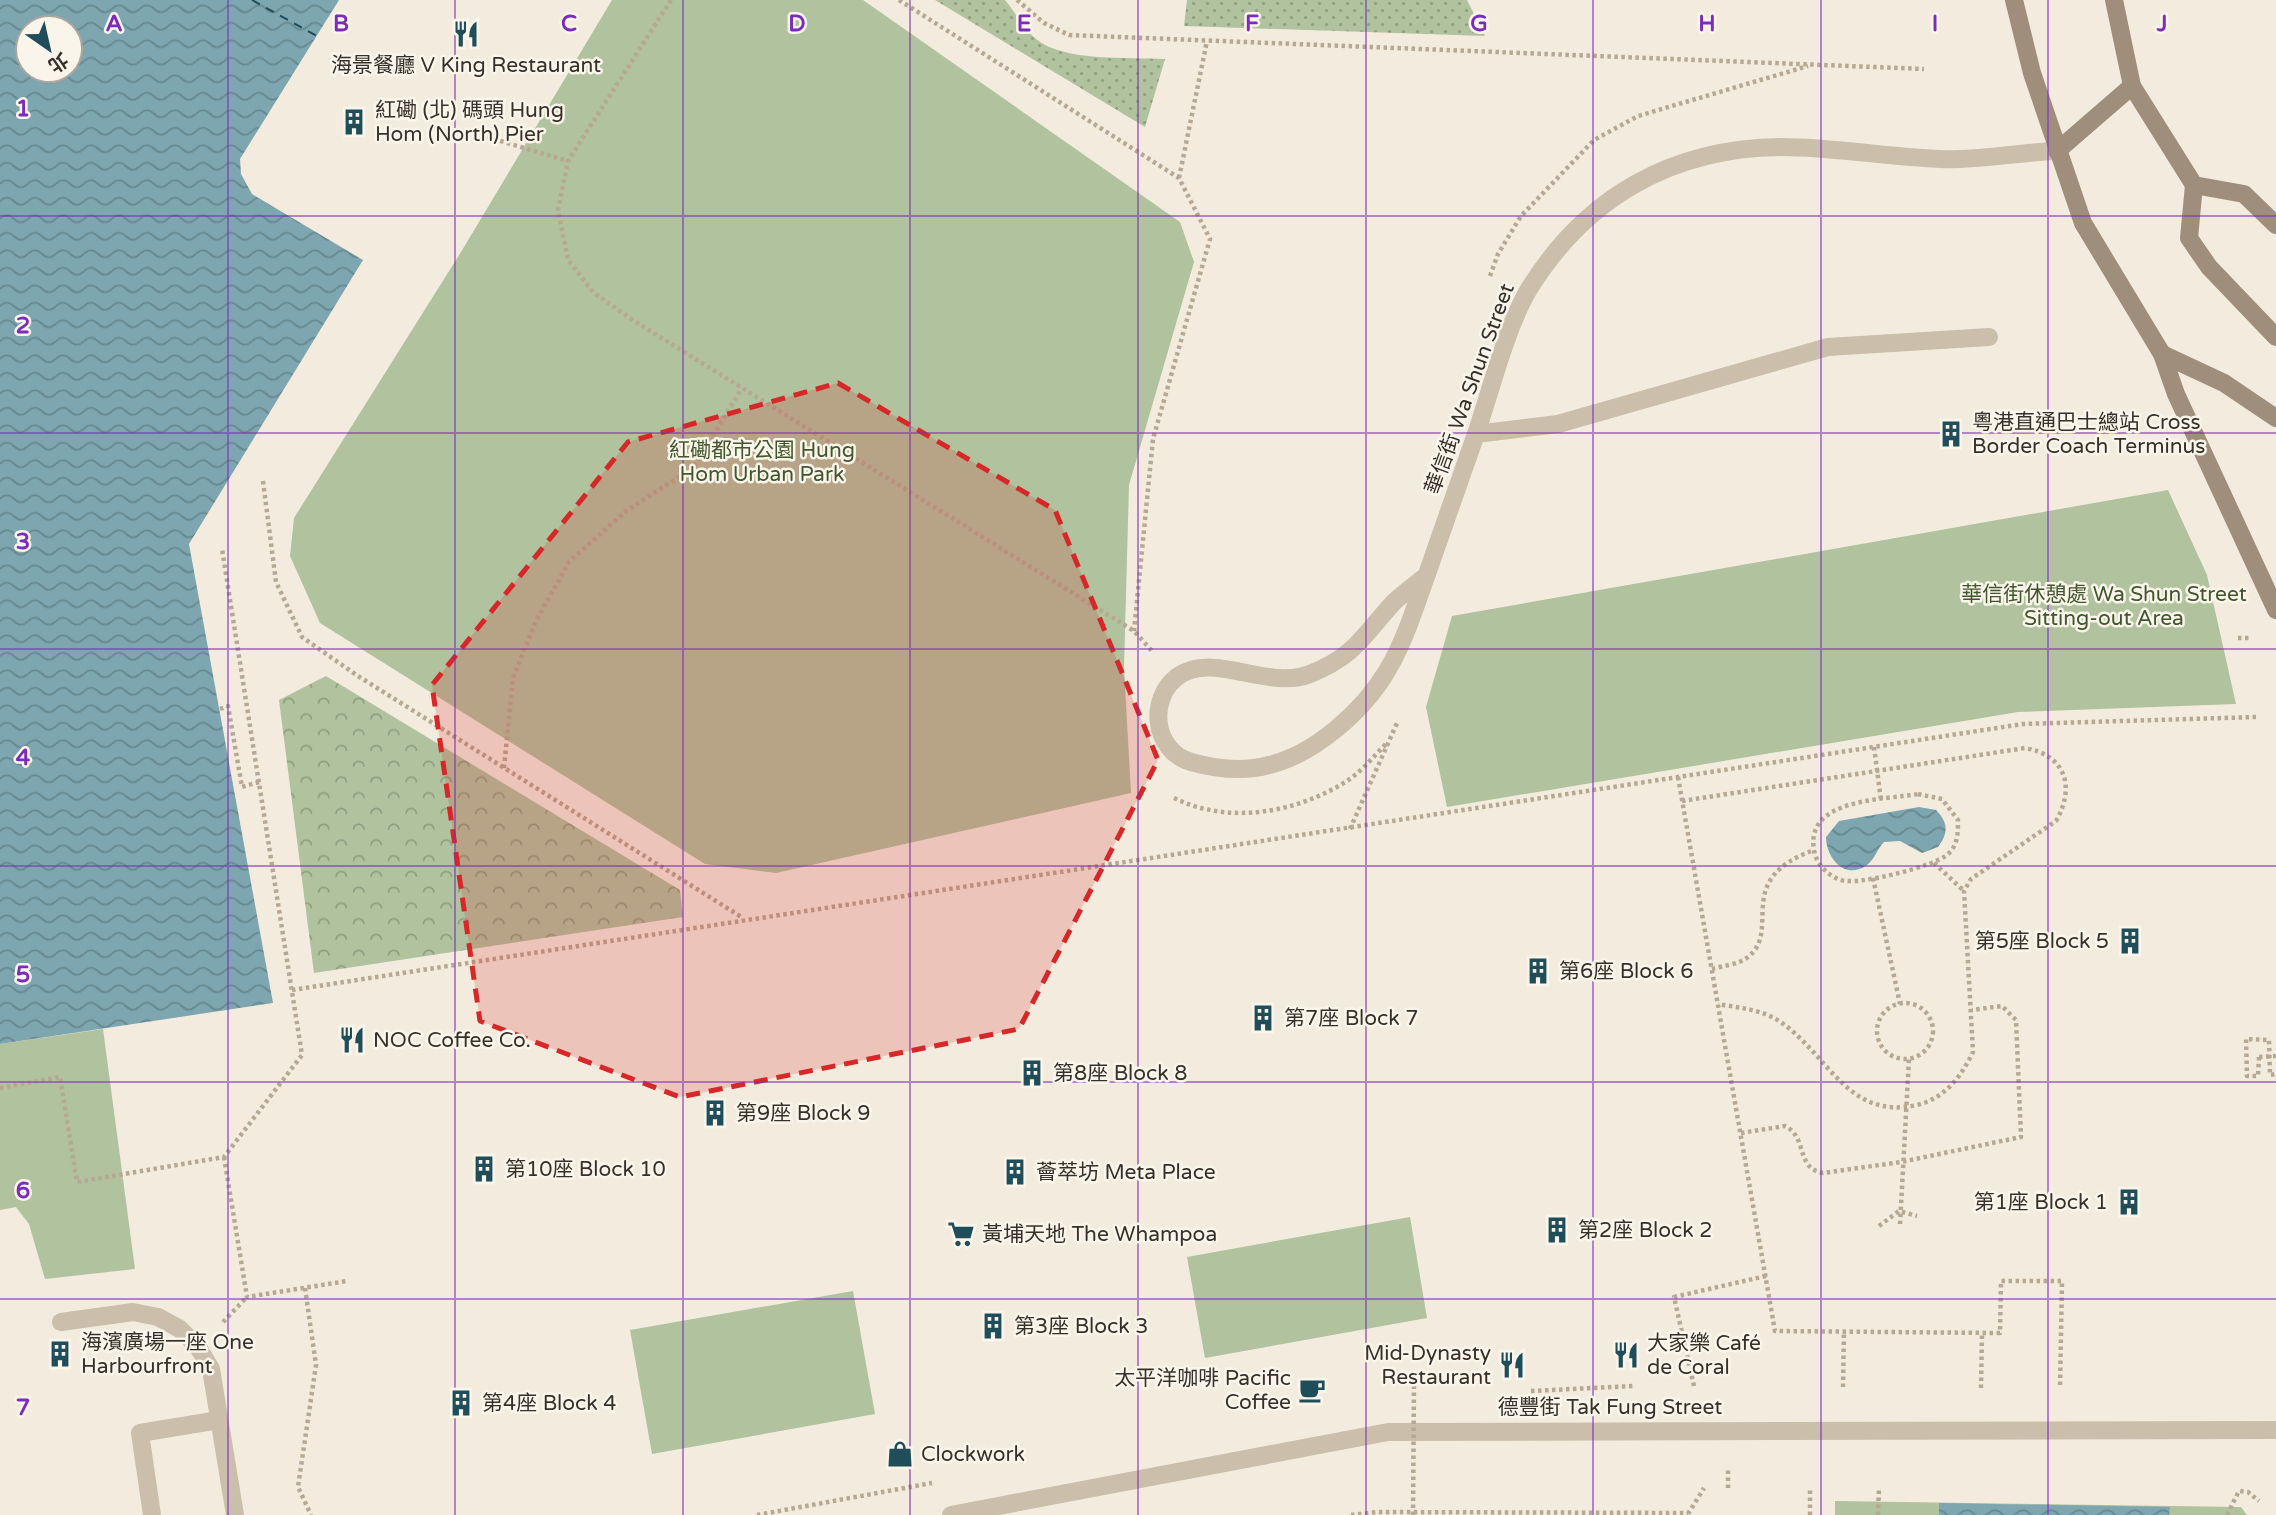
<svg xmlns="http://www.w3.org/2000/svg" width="2276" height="1515" font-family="'Varela Round','Noto Sans TC',sans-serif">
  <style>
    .grass { fill: url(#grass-dots) }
    .forest { fill: url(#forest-crowns) }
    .green { fill: #b0c29e }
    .water { fill: url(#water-waves); fill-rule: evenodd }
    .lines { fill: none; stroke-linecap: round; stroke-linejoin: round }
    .ferry { stroke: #1f4d5a; stroke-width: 2; stroke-dasharray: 9 7; stroke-linecap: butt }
    .path { stroke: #b7a894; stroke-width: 4.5; stroke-dasharray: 3.5 3.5; stroke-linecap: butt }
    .lane { stroke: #cbbeaa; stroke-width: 18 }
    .street { stroke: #cbbeaa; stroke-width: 18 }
    .secondary { stroke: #9f8e7b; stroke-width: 18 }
    .path-bridge { stroke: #b7a894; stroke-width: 4.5; stroke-dasharray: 3.5 3.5; stroke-linecap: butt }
    .marked { fill: #d62828; fill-opacity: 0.2; stroke: #d62828; stroke-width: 5; stroke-dasharray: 14 9; stroke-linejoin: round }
    .grid { fill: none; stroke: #7b2cbf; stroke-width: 2; stroke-opacity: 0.55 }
    .labels { text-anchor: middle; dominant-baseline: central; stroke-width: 5; stroke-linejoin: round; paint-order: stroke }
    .poi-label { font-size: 21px; fill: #383029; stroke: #faf5eb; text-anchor: start }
    .street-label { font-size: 21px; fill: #383029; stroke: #faf5eb }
    .park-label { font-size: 21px; fill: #41572d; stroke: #faf5eb }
    .grid-label { font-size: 23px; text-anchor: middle; font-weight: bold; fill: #7b2cbf; stroke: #faf5eb; stroke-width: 5; stroke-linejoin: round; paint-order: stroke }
  </style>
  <defs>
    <pattern id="grass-dots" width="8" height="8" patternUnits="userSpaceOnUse" patternTransform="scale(1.75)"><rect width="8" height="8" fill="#b0c29e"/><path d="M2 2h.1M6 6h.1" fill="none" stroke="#909e81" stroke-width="1.8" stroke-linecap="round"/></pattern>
    <pattern id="forest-crowns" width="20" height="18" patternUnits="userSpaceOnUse" patternTransform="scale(1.75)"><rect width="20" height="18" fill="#b0c29e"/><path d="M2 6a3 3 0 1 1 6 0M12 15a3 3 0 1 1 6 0" fill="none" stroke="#909e81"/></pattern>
    <pattern id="water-waves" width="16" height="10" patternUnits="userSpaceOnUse" patternTransform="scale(1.75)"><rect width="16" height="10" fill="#7da6b0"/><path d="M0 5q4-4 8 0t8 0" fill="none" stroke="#67888f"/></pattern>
  </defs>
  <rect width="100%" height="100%" fill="#f3ecde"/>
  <g class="grass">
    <path d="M935 0H1005C1016 13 1023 28 1036 39 1064 62 1129 57 1165 59L1145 127Z"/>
    <polygon points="1187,0 1467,0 1485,36 1184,26"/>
  </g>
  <polygon class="forest" points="326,676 680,890 683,917 314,973 279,700"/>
  <g class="green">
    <polygon points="612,0 863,0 1180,222 1194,262 1129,485 1124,668 1131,793 776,873 705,864 320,623 290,556 294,518 461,252"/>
    <polygon points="2168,490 2207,575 2236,704 2018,712 1447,807 1426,707 1452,616"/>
    <polygon points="103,1029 135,1269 45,1279 29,1224 16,1207 0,1210 0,1044"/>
    <polygon points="1410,1217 1427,1318 1205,1358 1187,1257"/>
    <polygon points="853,1291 875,1414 652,1454 630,1330"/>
    <polygon points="1835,1501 2241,1507 2247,1515 1835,1515"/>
  </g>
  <g class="water">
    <path d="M0 0H339L240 159 241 174 252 194 363 260 189 544 273 1003 0 1044ZM70 28V70H28V28Z"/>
    <path d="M1919 807 1936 810C1948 822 1949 833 1938 847L1922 853 1900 841 1884 842C1877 849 1875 859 1867 865 1845 881 1826 858 1826 837L1839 821Z"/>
    <polygon points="1939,1503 2170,1507 2169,1515 1939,1515"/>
  </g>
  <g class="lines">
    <polyline class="ferry" points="252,0 317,36"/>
    <g class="path">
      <polyline points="671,0 568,161 558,210 568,260 594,293 631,319 1134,631 1152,651"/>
      <polyline points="899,0 1179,178 1210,239 1153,439 1134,631"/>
      <polyline points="1017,0 1044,23 1069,35 1924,69"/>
      <polyline points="480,135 568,161"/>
      <polyline points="1179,178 1207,41"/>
      <polyline points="1490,276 1498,254 1521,216 1594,140 1638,116 1808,66"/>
      <polyline points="263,481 276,582 302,637 358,676 743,918"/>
      <polyline points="2238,638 2251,638"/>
      <polyline points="220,709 228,706 242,787 259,782"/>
      <polyline points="1874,747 1881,800"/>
      <polyline points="504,768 513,678 535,623 569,562 626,511 693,468 742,388"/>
      <polyline points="1678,777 1775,1331 2000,1333 2001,1281 2062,1281 2060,1388"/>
      <path d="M1918 794 1942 799 1958 820C1958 833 1958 845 1948 854 1936 866 1857 886 1841 880 1828 876 1816 864 1814 850 1805 798 1884 800 1918 794Z"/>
      <path d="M1174 798C1229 825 1296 813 1347 781 1361 772 1374 756 1386 744"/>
      <path d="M1682 801 2025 748C2065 755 2076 786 2056 821L1971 879 1964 891 1973 1052C1961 1077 1945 1098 1917 1105 1847 1121 1828 1053 1779 1021 1760 1009 1740 1008 1718 1004"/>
      <polyline points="1350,829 1397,723"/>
      <polyline points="1934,863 1964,891"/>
      <polyline points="1873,878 1900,1004"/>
      <path d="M1712 969C1722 966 1740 964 1748 957 1783 929 1731 880 1814 850"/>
      <polyline points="292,990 2023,724 2256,717"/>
      <circle cx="1905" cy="1031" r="28"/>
      <polyline points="2259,1057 2258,1076 2247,1076 2246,1039 2269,1040 2270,1075 2276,1074"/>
      <polyline points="0,1088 60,1077 77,1182 224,1157 302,1055 222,549"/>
      <path d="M1741 1133 1785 1126C1808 1137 1795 1168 1823 1173L1901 1162 2021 1137 2016 1020 2002 1006 1972 1010"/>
      <polyline points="224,1157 247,1297 347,1281"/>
      <polyline points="1900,1224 1909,1059"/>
      <polyline points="1879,1226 1899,1211 1917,1216"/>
      <polyline points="305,1288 316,1365 298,1487 311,1515"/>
      <polyline points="223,1322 247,1297"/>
      <polyline points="1694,1386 1674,1297 1766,1276"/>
      <polyline points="1843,1387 1844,1332"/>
      <polyline points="1981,1388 1982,1333"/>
      <polyline points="1531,1391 1633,1386"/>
      <polyline points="1728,1488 1728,1467"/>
      <polyline points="1688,1514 1704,1488"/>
      <polyline points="757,1515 932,1483"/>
      <polyline points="1351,1515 1377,1512 1688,1513"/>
      <polyline points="1810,1515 1810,1489"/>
      <polyline points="1878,1515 1879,1489"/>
      <polyline points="2227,1515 2239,1491 2248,1492 2259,1501"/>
    </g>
    <g class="lane">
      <path d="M1426 576C1415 585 1403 593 1393 603 1364 635 1354 657 1310 674 1267 691 1212 650 1177 677 1148 699 1153 751 1191 762 1216 769 1244 772 1269 765 1315 754 1363 711 1387 671 1405 641 1415 607 1427 574 1443 527 1460 481 1476 434L1558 424 1828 347 1989 337"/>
      <polyline points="61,1322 133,1312 158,1317 180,1329 198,1347 211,1369 235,1515"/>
      <polyline points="152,1515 140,1433 219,1420"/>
    </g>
    <g class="street">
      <path d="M1476 434C1490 393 1507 325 1529 289 1586 197 1672 148 1781 147 1834 147 1887 157 1940 159 1978 161 2018 152 2057 151"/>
      <polyline points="951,1515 1388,1432 2276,1430"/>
    </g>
    <g class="secondary">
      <polyline points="2014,0 2032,73 2083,223 2162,354 2176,394 2276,610"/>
      <polyline points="2114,0 2132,86 2194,185 2189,238 2209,267 2276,337"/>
      <polyline points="2057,151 2132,86"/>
      <polyline points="2194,185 2244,194 2276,225"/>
      <polyline points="2162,354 2224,383 2276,418"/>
    </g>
    <g class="path-bridge">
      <polyline points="2259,1057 2276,1056"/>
      <polyline points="1413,1515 1414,1382"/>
    </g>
  </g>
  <path class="marked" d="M838 383 1055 510 1158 760 1019 1029 680 1097 480 1021 432 685 628 442Z"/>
  <path class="grid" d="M228 0V1515M455 0V1515M683 0V1515M910 0V1515M1138 0V1515M1366 0V1515M1593 0V1515M1821 0V1515M2048 0V1515M0 216H2276M0 433H2276M0 649H2276M0 866H2276M0 1082H2276M0 1299H2276"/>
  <defs>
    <g id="restaurant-bare" transform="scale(2.1)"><path d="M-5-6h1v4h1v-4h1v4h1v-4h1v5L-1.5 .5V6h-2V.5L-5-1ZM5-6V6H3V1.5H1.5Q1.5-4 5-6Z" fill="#1f4d5a" stroke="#faf5eb" stroke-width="2.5" paint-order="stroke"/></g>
    <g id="building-bare" transform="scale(2.1)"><path d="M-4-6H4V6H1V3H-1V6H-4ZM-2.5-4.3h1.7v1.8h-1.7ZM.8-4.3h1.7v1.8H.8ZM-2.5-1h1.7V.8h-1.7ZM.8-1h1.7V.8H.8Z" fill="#1f4d5a" stroke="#faf5eb" stroke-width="2.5" paint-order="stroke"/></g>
    <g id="supermarket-bare" transform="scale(2.1)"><path d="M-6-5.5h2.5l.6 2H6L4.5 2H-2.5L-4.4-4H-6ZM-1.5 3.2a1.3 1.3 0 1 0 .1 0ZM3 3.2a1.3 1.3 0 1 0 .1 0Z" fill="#1f4d5a" stroke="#faf5eb" stroke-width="2.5" paint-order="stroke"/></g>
    <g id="cafe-bare" transform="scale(2.1)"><path d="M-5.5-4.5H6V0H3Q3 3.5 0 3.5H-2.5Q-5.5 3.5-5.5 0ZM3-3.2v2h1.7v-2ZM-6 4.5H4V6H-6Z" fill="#1f4d5a" stroke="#faf5eb" stroke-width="2.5" paint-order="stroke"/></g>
    <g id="shop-bare" transform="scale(2.1)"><path d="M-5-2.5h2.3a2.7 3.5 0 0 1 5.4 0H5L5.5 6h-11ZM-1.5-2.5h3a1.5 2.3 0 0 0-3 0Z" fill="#1f4d5a" stroke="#faf5eb" stroke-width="2.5" paint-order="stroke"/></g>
  </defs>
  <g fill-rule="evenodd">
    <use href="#restaurant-bare" x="466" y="34"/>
    <use href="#building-bare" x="354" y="122"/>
    <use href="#building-bare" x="1951" y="434"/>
    <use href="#building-bare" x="2130" y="941"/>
    <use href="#building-bare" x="1538" y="971"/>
    <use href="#building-bare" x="1263" y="1018"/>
    <use href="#restaurant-bare" x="352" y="1040"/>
    <use href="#building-bare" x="1032" y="1073"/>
    <use href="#building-bare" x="715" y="1113"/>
    <use href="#building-bare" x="484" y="1169"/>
    <use href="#building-bare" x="1015" y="1172"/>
    <use href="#building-bare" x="2129" y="1202"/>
    <use href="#building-bare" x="1557" y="1230"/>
    <use href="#supermarket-bare" x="961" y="1234"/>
    <use href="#building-bare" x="993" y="1326"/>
    <use href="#building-bare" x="60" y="1354"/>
    <use href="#restaurant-bare" x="1626" y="1355"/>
    <use href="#restaurant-bare" x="1512" y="1365"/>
    <use href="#cafe-bare" x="1312" y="1390"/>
    <use href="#building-bare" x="461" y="1403"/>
    <use href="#shop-bare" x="900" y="1454"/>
  </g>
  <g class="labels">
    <g class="poi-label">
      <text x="466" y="65" text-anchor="middle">海景餐廳 V King Restaurant</text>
      <text x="375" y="110">紅磡 (北) 碼頭 Hung<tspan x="375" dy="24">Hom (North) Pier</tspan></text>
      <text x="1972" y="422">粵港直通巴士總站 Cross<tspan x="1972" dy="24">Border Coach Terminus</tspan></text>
      <text x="2109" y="941" text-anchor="end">第5座 Block 5</text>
      <text x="1559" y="971">第6座 Block 6</text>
      <text x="1284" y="1018">第7座 Block 7</text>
      <text x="373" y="1040">NOC Coffee Co.</text>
      <text x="1053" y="1073">第8座 Block 8</text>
      <text x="736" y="1113">第9座 Block 9</text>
      <text x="505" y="1169">第10座 Block 10</text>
      <text x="1036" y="1172">薈萃坊 Meta Place</text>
      <text x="2108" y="1202" text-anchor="end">第1座 Block 1</text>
      <text x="1578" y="1230">第2座 Block 2</text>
      <text x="982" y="1234">黃埔天地 The Whampoa</text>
      <text x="1014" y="1326">第3座 Block 3</text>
      <text x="81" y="1342">海濱廣場一座 One<tspan x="81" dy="24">Harbourfront</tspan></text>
      <text x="1647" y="1343">大家樂 Café<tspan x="1647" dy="24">de Coral</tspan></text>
      <text x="1491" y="1353" text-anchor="end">Mid-Dynasty<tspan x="1491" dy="24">Restaurant</tspan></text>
      <text x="1291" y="1378" text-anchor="end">太平洋咖啡 Pacific<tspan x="1291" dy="24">Coffee</tspan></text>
      <text x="482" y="1403">第4座 Block 4</text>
      <text x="921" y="1454">Clockwork</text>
    </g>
    <g class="street-label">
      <text transform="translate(1470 389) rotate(-70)">華信街 Wa Shun Street</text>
      <text x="1610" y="1407">德豐街 Tak Fung Street</text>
    </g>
    <g class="park-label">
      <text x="762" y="450">紅磡都市公園 Hung<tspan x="762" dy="24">Hom Urban Park</tspan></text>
      <text x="2104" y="594">華信街休憩處 Wa Shun Street<tspan x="2104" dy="24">Sitting-out Area</tspan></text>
    </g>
  </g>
  <g class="grid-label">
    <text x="114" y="31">A</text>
    <text x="341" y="31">B</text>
    <text x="569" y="31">C</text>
    <text x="797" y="31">D</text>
    <text x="1024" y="31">E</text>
    <text x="1252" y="31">F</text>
    <text x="1479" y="31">G</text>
    <text x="1707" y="31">H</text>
    <text x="1935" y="31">I</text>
    <text x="2162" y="31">J</text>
    <text x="23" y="116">1</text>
    <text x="23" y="333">2</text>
    <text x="23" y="549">3</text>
    <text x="23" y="765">4</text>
    <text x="23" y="982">5</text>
    <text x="23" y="1198">6</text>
    <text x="23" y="1415">7</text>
  </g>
  <g transform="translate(49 49) rotate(146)"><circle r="33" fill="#faf5eb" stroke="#aca69d" stroke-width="2"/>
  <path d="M0-5L12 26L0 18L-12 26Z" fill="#1f4d5a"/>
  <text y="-10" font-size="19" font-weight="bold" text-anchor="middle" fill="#383029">北</text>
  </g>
</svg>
